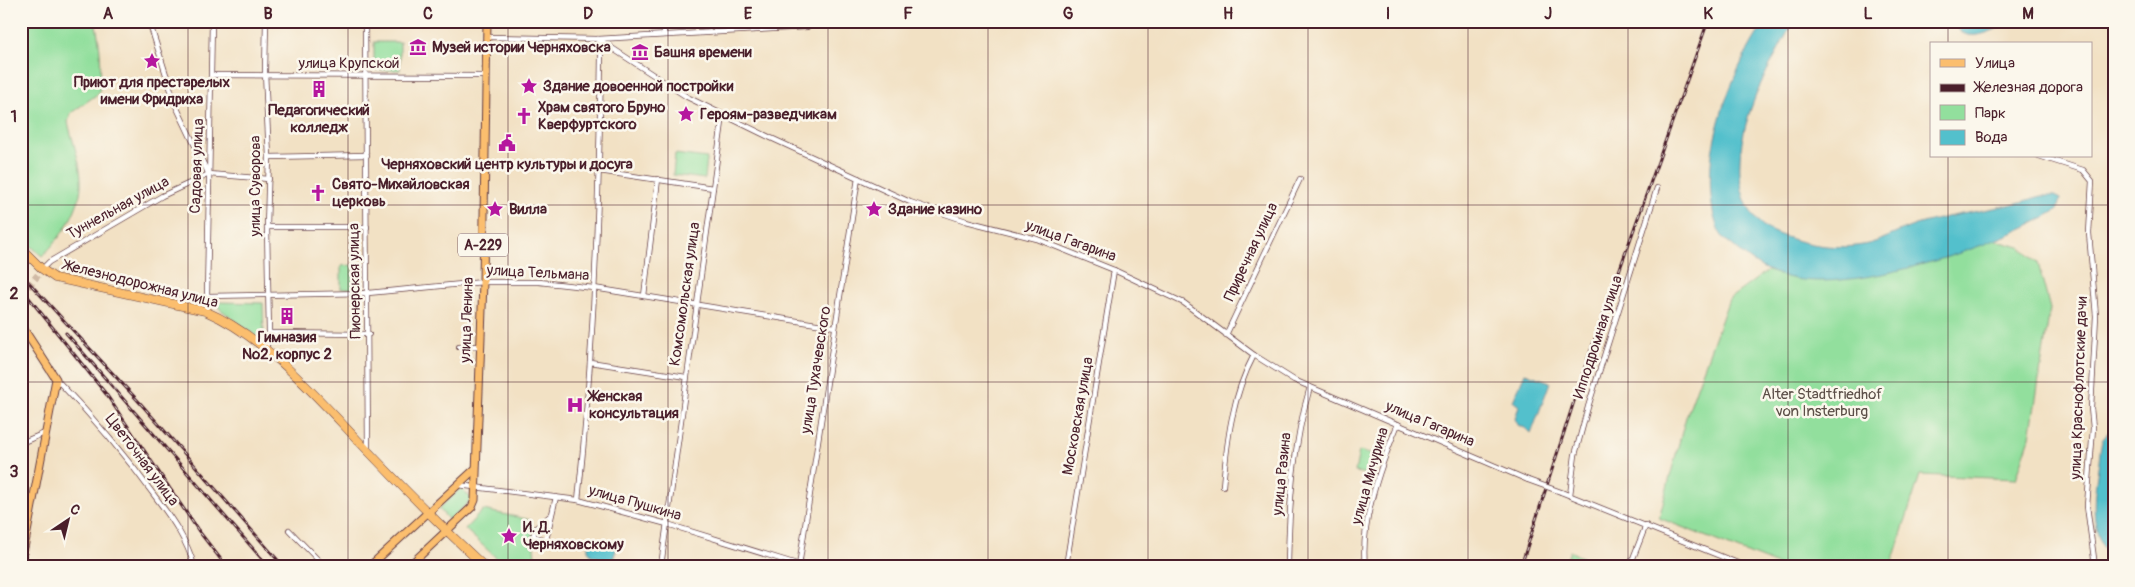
<svg xmlns="http://www.w3.org/2000/svg" width="2135" height="587" font-family="Pangolin,sans-serif">
  <style>
    .green { fill: #92df9d; stroke: #6e7f64 }
    .water { fill: #53c0cc; stroke: #4e707c }
    .lines { fill: none; stroke-linecap: round; stroke-linejoin: round }
    .stream { stroke: #53c0cc; stroke-width: 1 }
    .primary-tunnel { stroke: #d0baa5; stroke-width: 7; stroke-dasharray: 7 3.5; stroke-linecap: butt }
    .street-casing { stroke: #633c42; stroke-width: 6 }
    .primary-casing { stroke: #633c42; stroke-width: 9 }
    .highway-casing { stroke: #633c42; stroke-width: 9 }
    .street { stroke: #fff; stroke-width: 4.5 }
    .primary { stroke: #fbbe6e; stroke-width: 7 }
    .highway { stroke: #fbbe6e; stroke-width: 8 }
    .rail-casing { stroke: #4a1f2b; stroke-width: 3 }
    .rail { stroke: #fbf7ec; stroke-width: 1; stroke-dasharray: 4; stroke-linecap: butt }
    .street-bridge-casing { stroke: #633c42; stroke-width: 6; stroke-linecap: butt }
    .street-bridge { stroke: #fff; stroke-width: 4.5 }
    .grid { fill: none; stroke: #4a1f2b; stroke-width: 1; stroke-opacity: 0.55 }
    .labels { text-anchor: middle; dominant-baseline: central; stroke-width: 5; stroke-linejoin: round; paint-order: stroke }
    .shield { fill: #fbf7ec; stroke: #7f6065; stroke-width: 1 }
    .shield-label { font-size: 14px; font-weight: bold; fill: #4a1f2b }
    .poi-label { font-size: 15px; font-weight: bold; fill: #4a1f2b; stroke: #fbf7ec; text-anchor: start }
    .street-label { font-size: 15px; fill: #4a1f2b; stroke: #fbf7ec }
    .park-label { font-size: 15px; fill: #5c4f48; stroke: #fbf7ec }
    .neatline { fill: none; stroke: #4a1f2b; stroke-width: 2 }
    .grid-label { font-size: 16px; text-anchor: middle; font-weight: bold; fill: #4a1f2b }
  </style>
  <rect width="100%" height="100%" fill="#fbf7ec"/>
  <filter id="ink" filterUnits="userSpaceOnUse"><feTurbulence type="fractalNoise" baseFrequency=".02" numOctaves="2"/><feDisplacementMap in="SourceGraphic" scale="10" xChannelSelector="R" yChannelSelector="G"/><feConvolveMatrix kernelMatrix="1 2 1 2 8 2 1 2 1" color-interpolation-filters="sRGB"/></filter>
  <filter id="wash" filterUnits="userSpaceOnUse"><feTurbulence type="fractalNoise" baseFrequency=".0096" numOctaves="4" result="noise"/><feDisplacementMap in="SourceGraphic" scale="20" xChannelSelector="R" yChannelSelector="G"/><feGaussianBlur stdDeviation="1.12" result="paint"/><feColorMatrix in="noise" values="0 0 0 0 0 0 0 0 0 0 0 0 0 0 0 0 0 1.4 0 .05"/><feComposite in="paint" operator="in"/></filter>
  <g filter="url(#wash)">
    <rect width="100%" height="100%" fill="#f2e1c4"/>
    <g class="green">
      <path d="M21 21H95C101 46 102 67 99 93L71 113 68 122C72 140 80 160 81 179 83 206 61 239 42 256L21 237Z"/>
      <rect x="374" y="42" width="26" height="28"/>
      <polygon points="675,154 707,158 705,179 673,175"/>
      <polygon points="1993,240 2020,247 2038,263 2050,309 2030,437 2016,479 1920,475 1891,566 1780,566 1659,518 1686,417 1729,299 1767,271 1797,279 1886,273 1938,259"/>
      <polygon points="352,265 353,289 341,289 341,266"/>
      <polygon points="218,302 263,303 264,336 257,337 220,309 217,305"/>
      <polygon points="1359,451 1377,456 1373,475 1355,472"/>
      <polygon points="461,488 472,499 449,520 439,509"/>
      <polygon points="483,510 531,520 536,566 505,566 465,529"/>
      <polygon points="1570,551 1585,559 1583,566 1546,566 1548,560 1564,566"/>
    </g>
    <g class="water">
      <path d="M1766 21H1793C1780 49 1763 74 1753 103 1739 139 1729 195 1761 224 1770 233 1784 236 1795 240 1816 246 1841 249 1863 245 1881 242 1898 231 1916 225 1957 212 2001 210 2041 196H2054L2060 199 2057 210C2001 245 1862 291 1796 279 1774 275 1756 266 1739 251 1734 246 1726 241 1722 236 1709 217 1709 176 1712 154 1719 109 1739 59 1766 21Z"/>
      <path d="M1958 21H2011C1996 30 1969 44 1957 28Z"/>
      <polygon points="1525,373 1550,382 1531,434 1525,428 1518,425 1515,419 1519,406 1513,401"/>
      <path d="M2114 428V560C2087 537 2094 493 2099 462 2100 455 2100 445 2103 439 2106 435 2111 431 2114 428Z"/>
      <polygon points="595,541 614,545 616,550 613,559 608,560 591,555 588,550 588,545"/>
    </g>
    <g class="lines">
      <polyline class="stream" points="21,123 26,180 22,203 32,242"/>
    </g>
  </g>
  <g filter="url(#ink)">
    <g class="lines">
      <polyline class="primary-tunnel" points="21,295 38,275"/>
      <g class="street-casing">
        <g id="street">
          <polyline points="149,21 176,106 208,173"/>
          <polyline points="266,21 265,72 269,157 267,227 269,333 266,351"/>
          <polyline points="365,21 368,450"/>
          <polyline points="664,21 664,34"/>
          <polyline points="486,37 598,39 807,27"/>
          <polyline points="598,39 687,97 771,138 910,202 966,221 1037,239 1114,270 1184,303 1254,355 1294,380 1528,480"/>
          <polyline points="213,75 486,76"/>
          <polyline points="2039,156 2083,170 2092,181 2089,233 2096,316 2091,408 2093,428 2087,506 2095,566"/>
          <polyline points="269,157 367,155"/>
          <polyline points="599,171 713,188"/>
          <polyline points="267,227 367,227"/>
          <polyline points="42,269 49,262 162,196 209,174 269,179"/>
          <polyline points="207,296 368,293 483,282 539,282 594,288 835,327"/>
          <polyline points="644,296 658,179"/>
          <polyline points="205,311 207,296 212,21"/>
          <polyline points="269,333 369,334"/>
          <polyline points="1226,335 1300,179"/>
          <polyline points="459,347 480,346"/>
          <polyline points="590,362 686,377"/>
          <path d="M56 379C93 417 126 456 157 499 172 519 188 542 194 566"/>
          <polyline points="21,443 47,432"/>
          <polyline points="458,485 578,500 667,524 800,565"/>
          <path d="M1223 486C1227 441 1232 396 1254 355"/>
          <polyline points="1561,492 1745,566"/>
          <polyline points="1570,495 1575,455 1588,407 1657,188"/>
          <path d="M578 500C594 352 599 203 601 55L598 39"/>
          <polyline points="551,515 536,528 533,536 546,540 556,497"/>
          <polyline points="289,530 324,566"/>
          <polyline points="661,566 723,115"/>
          <polyline points="799,566 858,178"/>
          <polyline points="1066,566 1114,270"/>
          <path d="M1288 566C1289 506 1293 444 1310 387"/>
          <path d="M1365 566C1360 521 1381 464 1398 424"/>
          <polyline points="1630,566 1646,525"/>
        </g>
      </g>
      <g class="primary-casing">
        <g id="primary">
          <polyline points="21,325 56,379 21,564"/>
          <polyline points="370,566 475,469"/>
          <polyline points="409,566 472,507 475,500 483,282 487,21"/>
        </g>
      </g>
      <g class="highway-casing">
        <path id="highway" d="M21 248 42 269 55 278 205 311C268 338 321 402 368 451 405 490 444 529 484 566"/>
      </g>
      <use href="#street" class="street"/>
      <use href="#primary" class="primary"/>
      <use href="#highway" class="highway"/>
      <g class="rail-casing">
        <g id="rail">
          <polyline points="21,274 141,404 283,566"/>
          <polyline points="21,288 106,394 198,530 226,566"/>
          <polyline points="66,333 268,566"/>
          <polyline points="1521,566 1586,364 1708,21"/>
        </g>
      </g>
      <use href="#rail" class="rail"/>
      <g class="street-bridge-casing">
        <polyline id="street-bridge" points="1528,480 1561,492"/>
      </g>
      <use href="#street-bridge" class="street-bridge"/>
    </g>
  </g>
  <path class="grid" d="M188 21V566M348 21V566M508 21V566M668 21V566M828 21V566M988 21V566M1148 21V566M1308 21V566M1468 21V566M1628 21V566M1788 21V566M1948 21V44M1948 156V566M21 205H2114M21 382H2114"/>
  <defs>
    <g id="museum-bare" transform="scale(1.35)"><path d="M0-6L6-3V-2H-6V-3ZM-5-1h2V3h-2ZM-1-1h2V3h-2ZM3-1h2V3H3ZM-6 4H6V6H-6Z" fill="#b5179e" stroke="#fbf7ec" stroke-width="2.5" paint-order="stroke"/></g>
    <g id="sight-bare" transform="scale(1.35)"><path d="M0-6L1.8-2.2L6-1.7L2.9 1.2L3.7 5.4L0 3.3L-3.7 5.4L-2.9 1.2L-6-1.7L-1.8-2.2Z" fill="#b5179e" stroke="#fbf7ec" stroke-width="2.5" paint-order="stroke"/></g>
    <g id="building-bare" transform="scale(1.35)"><path d="M-4-6H4V6H1V3H-1V6H-4ZM-2.5-4.3h1.7v1.8h-1.7ZM.8-4.3h1.7v1.8H.8ZM-2.5-1h1.7V.8h-1.7ZM.8-1h1.7V.8H.8Z" fill="#b5179e" stroke="#fbf7ec" stroke-width="2.5" paint-order="stroke"/></g>
    <g id="church-bare" transform="scale(1.35)"><path d="M-1.2-6h2.4v3.5h3.3v2.4h-3.3V6h-2.4V-.1h-3.3v-2.4h3.3Z" fill="#b5179e" stroke="#fbf7ec" stroke-width="2.5" paint-order="stroke"/></g>
    <g id="civic-bare" transform="scale(1.35)"><path d="M-.6-6.5H3V-4.5H.6V-3L4-1V1h2V6H-6V1h2V-1L-.6-3ZM-1.2 2.5V6h2.4V2.5Z" fill="#b5179e" stroke="#fbf7ec" stroke-width="2.5" paint-order="stroke"/></g>
    <g id="hospital-bare" transform="scale(1.35)"><path d="M-5-5h3v3.5h4V-5h3V5h-3V1.5h-4V5h-3Z" fill="#b5179e" stroke="#fbf7ec" stroke-width="2.5" paint-order="stroke"/></g>
  </defs>
  <g fill-rule="evenodd">
    <use href="#museum-bare" x="418" y="47"/>
    <use href="#museum-bare" x="640" y="52"/>
    <use href="#sight-bare" x="152" y="61"/>
    <use href="#sight-bare" x="529" y="86"/>
    <use href="#building-bare" x="319" y="89"/>
    <use href="#sight-bare" x="686" y="114"/>
    <use href="#church-bare" x="524" y="116"/>
    <use href="#civic-bare" x="507" y="143"/>
    <use href="#church-bare" x="318" y="193"/>
    <use href="#sight-bare" x="495" y="209"/>
    <use href="#sight-bare" x="874" y="209"/>
    <use href="#building-bare" x="287" y="316"/>
    <use href="#hospital-bare" x="575" y="405"/>
    <use href="#sight-bare" x="509" y="536"/>
  </g>
  <g class="labels">
    <rect class="shield" x="458" y="233.5" width="50" height="23" rx="4"/>
    <g class="shield-label">
      <text x="483" y="245">А-229</text>
    </g>
    <g class="poi-label">
      <text x="432" y="47">Музей истории Черняховска</text>
      <text x="654" y="52">Башня времени</text>
      <text x="152" y="82" text-anchor="middle">Приют для престарелых<tspan x="152" dy="17">имени Фридриха</tspan></text>
      <text x="543" y="86">Здание довоенной постройки</text>
      <text x="538" y="107">Храм святого Бруно<tspan x="538" dy="17">Кверфуртского</tspan></text>
      <text x="319" y="110" text-anchor="middle">Педагогический<tspan x="319" dy="17">колледж</tspan></text>
      <text x="700" y="114">Героям-разведчикам</text>
      <text x="507" y="164" text-anchor="middle">Черняховский центр культуры и досуга</text>
      <text x="332" y="184">Свято-Михайловская<tspan x="332" dy="17">церковь</tspan></text>
      <text x="509" y="209">Вилла</text>
      <text x="888" y="209">Здание казино</text>
      <text x="287" y="337" text-anchor="middle">Гимназия<tspan x="287" dy="17">№2, корпус 2</tspan></text>
      <text x="589" y="396">Женская<tspan x="589" dy="17">консультация</tspan></text>
      <text x="523" y="527">И. Д.<tspan x="523" dy="17">Черняховскому</tspan></text>
    </g>
    <g class="street-label">
      <text x="349" y="63">улица Крупской</text>
      <text transform="translate(197 166) rotate(-88)">Садовая улица</text>
      <text transform="translate(255 186) rotate(-90)">улица Суворова</text>
      <text transform="translate(118 208) rotate(-29)">Туннельная улица</text>
      <text transform="translate(1071 241) rotate(20)">улица Гагарина</text>
      <text transform="translate(1251 252) rotate(-65)">Приречная улица</text>
      <text transform="translate(538 273) rotate(3)">улица Тельмана</text>
      <text transform="translate(355 281) rotate(-91)">Пионерская улица</text>
      <text transform="translate(141 284) rotate(14)">Железнодорожная улица</text>
      <text transform="translate(685 294) rotate(-82)">Комсомольская улица</text>
      <text transform="translate(467 320) rotate(-88)">улица Ленина</text>
      <text transform="translate(1598 337) rotate(-72)">Ипподромная улица</text>
      <text transform="translate(816 370) rotate(-81)">улица Тухачевского</text>
      <text transform="translate(2079 388) rotate(-88)">улица Краснофлотские дачи</text>
      <text transform="translate(1078 416) rotate(-80)">Московская улица</text>
      <text transform="translate(1430 424) rotate(23)">улица Гагарина</text>
      <text transform="translate(142 460) rotate(53)">Цветочная улица</text>
      <text transform="translate(1282 474) rotate(-84)">улица Разина</text>
      <text transform="translate(1370 476) rotate(-74)">улица Мичурина</text>
      <text transform="translate(635 503) rotate(16)">улица Пушкина</text>
    </g>
    <g class="park-label">
      <text x="1822" y="394">Alter Stadtfriedhof<tspan x="1822" dy="17">von Insterburg</tspan></text>
    </g>
  </g>
  <rect width="2135" height="587" fill="none" stroke="#fbf7ec" stroke-width="55"/>
  <rect x="1930" y="42" width="162" height="115" fill="#fbf7ec" stroke="#b4a19f"/>
  <rect x="1940" y="59" width="25" height="8" fill="#fbbe6e" stroke="#b4a19f"/>
  <text x="1975" y="68" font-size="15" fill="#4a1f2b">Улица</text>
  <rect x="1940" y="84" width="25" height="8" fill="#4a1f2b" stroke="#b4a19f"/>
  <text x="1975" y="92" font-size="15" fill="#4a1f2b">Железная дорога</text>
  <rect x="1940" y="105" width="25" height="15" fill="#92df9d" stroke="#b4a19f"/>
  <text x="1975" y="118" font-size="15" fill="#4a1f2b">Парк</text>
  <rect x="1940" y="130" width="25" height="15" fill="#53c0cc" stroke="#b4a19f"/>
  <text x="1975" y="142" font-size="15" fill="#4a1f2b">Вода</text>
  <g transform="translate(68 520) rotate(35)" stroke="#fbf7ec" stroke-width="4" paint-order="stroke">
  <path d="M0-4L9 19L0 12L-9 19Z" fill="#4a1f2b"/>
  <text y="-8" font-size="14" font-weight="bold" text-anchor="middle" fill="#4a1f2b">С</text>
  </g>
  <rect x="28" y="28" width="2080" height="532" class="neatline"/>
  <g class="grid-label">
    <text x="108" y="19">A</text>
    <text x="268" y="19">B</text>
    <text x="428" y="19">C</text>
    <text x="588" y="19">D</text>
    <text x="748" y="19">E</text>
    <text x="908" y="19">F</text>
    <text x="1068" y="19">G</text>
    <text x="1228" y="19">H</text>
    <text x="1388" y="19">I</text>
    <text x="1548" y="19">J</text>
    <text x="1708" y="19">K</text>
    <text x="1868" y="19">L</text>
    <text x="2028" y="19">M</text>
    <text x="14" y="122">1</text>
    <text x="14" y="299">2</text>
    <text x="14" y="477">3</text>
  </g>
</svg>
